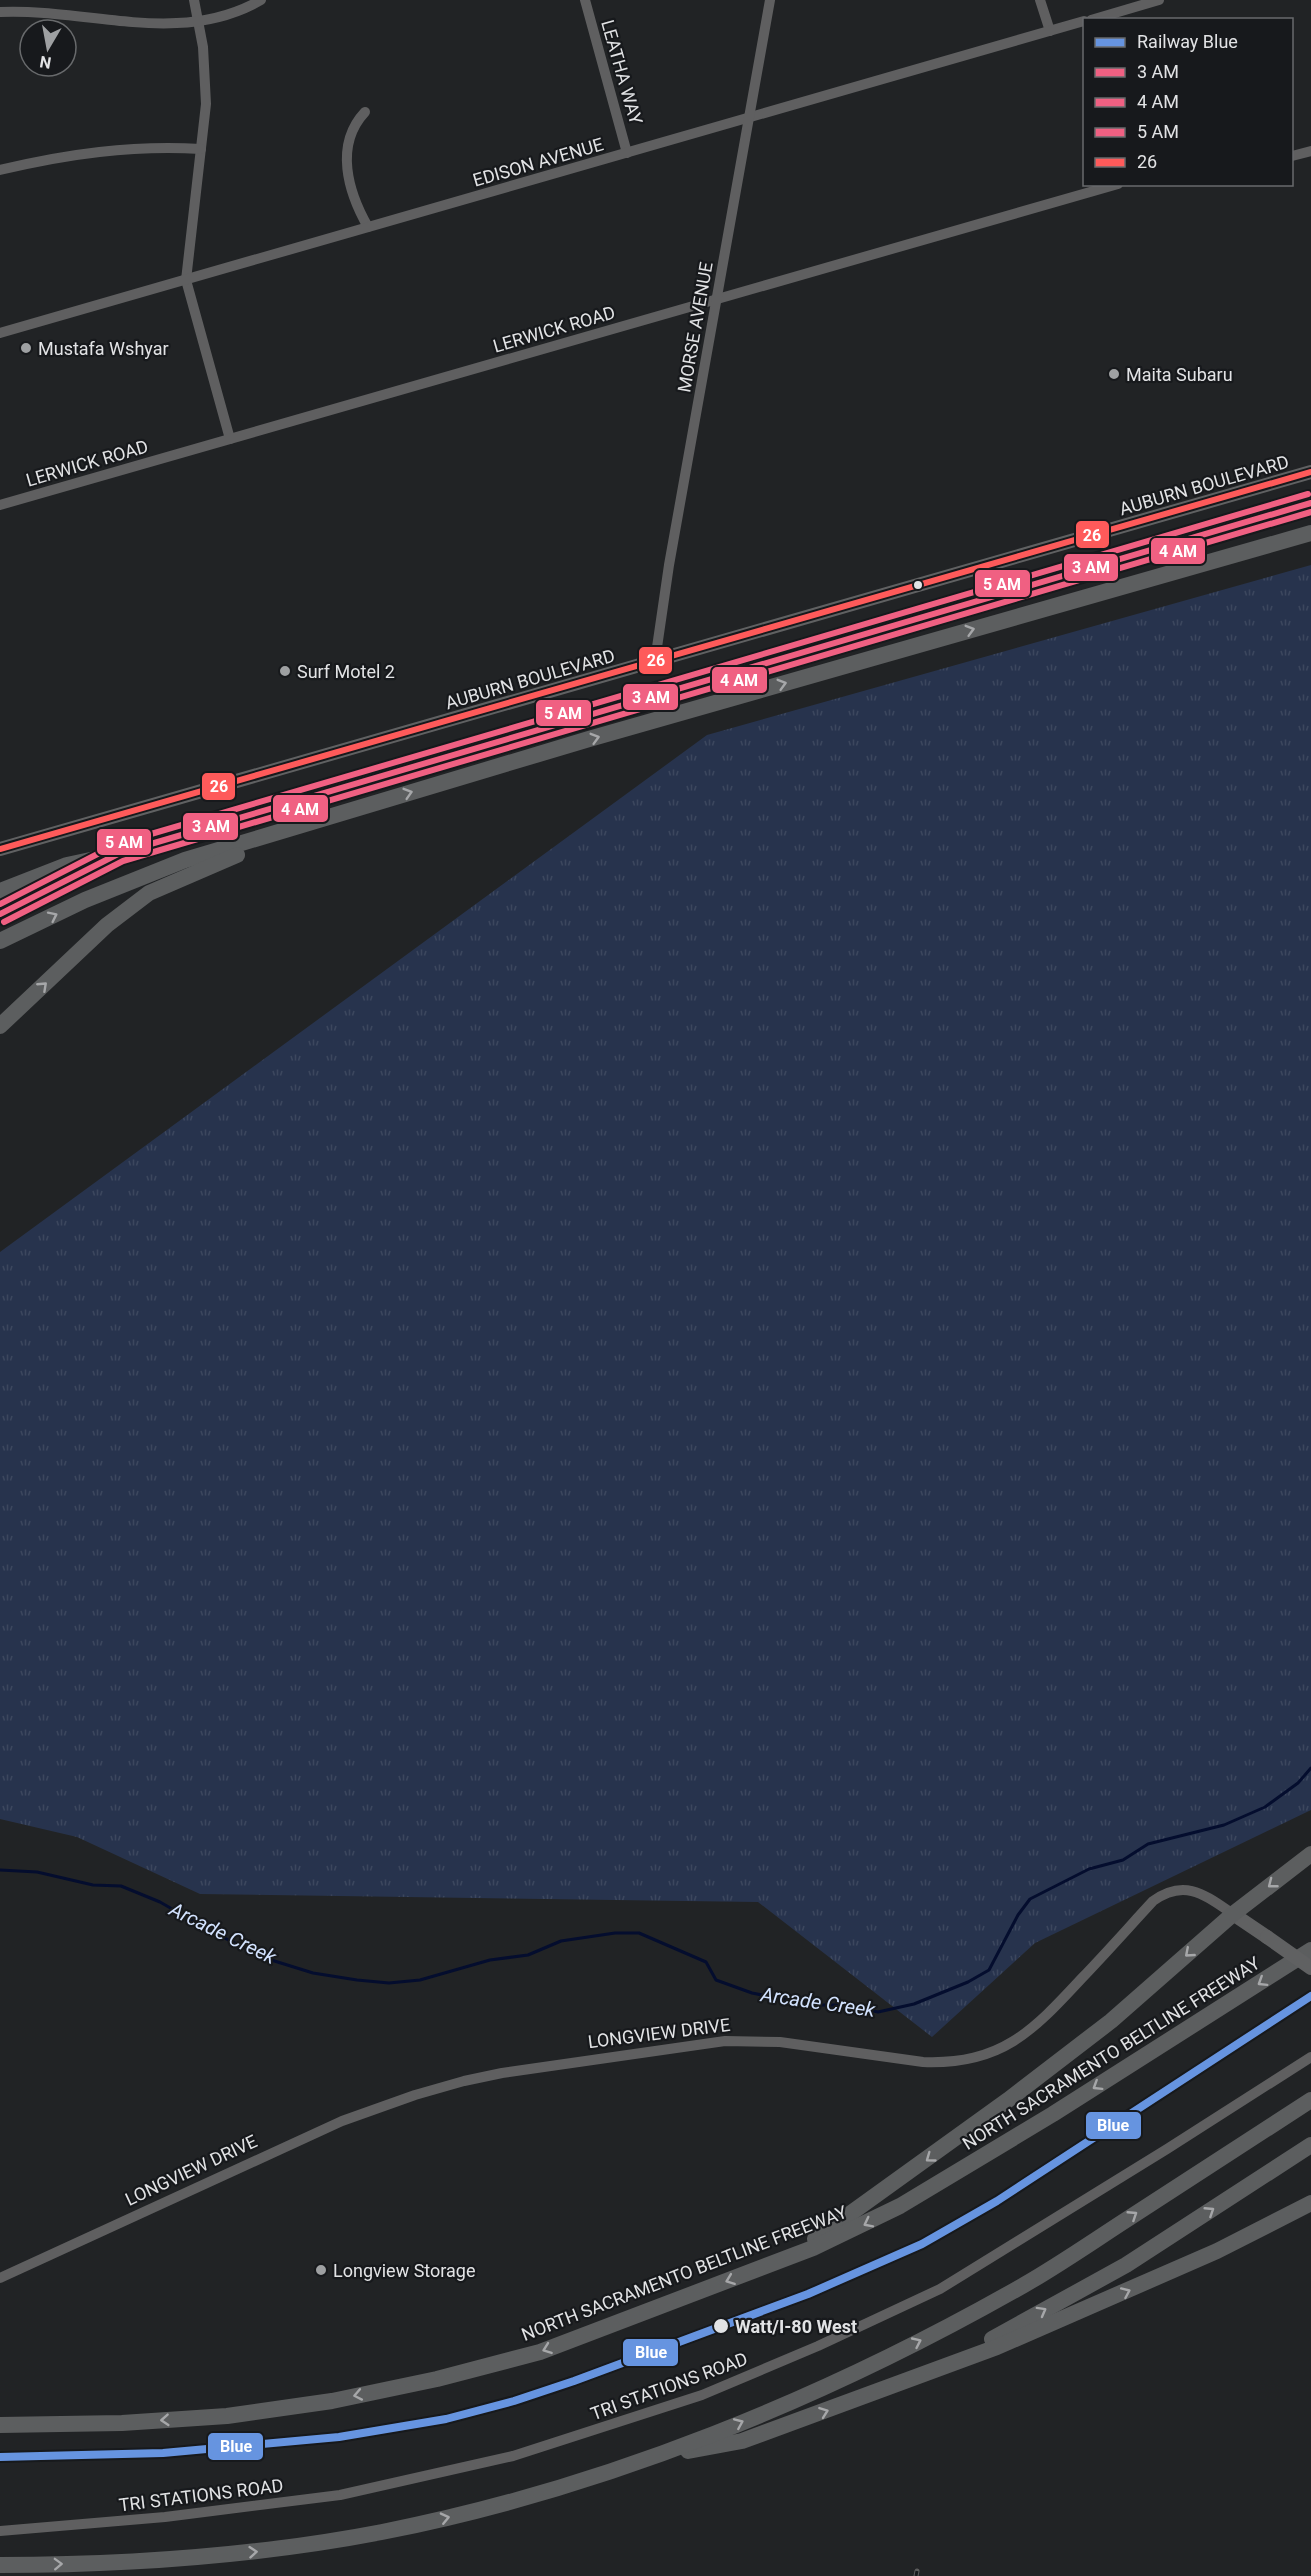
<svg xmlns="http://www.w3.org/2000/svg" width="1311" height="2576" font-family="Roboto,sans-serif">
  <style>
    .grass { fill: url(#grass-tufts) }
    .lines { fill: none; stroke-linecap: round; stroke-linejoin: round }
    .stream { stroke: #040d2e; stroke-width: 3 }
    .minor { stroke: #5f5f60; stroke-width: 10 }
    .major { stroke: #606162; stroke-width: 14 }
    .highway { stroke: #5c5e5f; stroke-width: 16 }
    .rail-casing { stroke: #5c5c5d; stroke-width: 5 }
    .rail { stroke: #17191c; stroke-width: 3; stroke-dasharray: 9; stroke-linecap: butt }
    .major-bridge { stroke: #606162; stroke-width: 14 }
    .bus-1-casing { stroke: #17191c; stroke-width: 10 }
    .bus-2-casing { stroke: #17191c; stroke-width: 10 }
    .bus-3-casing { stroke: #17191c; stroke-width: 10 }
    .bus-4-casing { stroke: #17191c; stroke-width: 10 }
    .bus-1 { stroke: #f06082; stroke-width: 6 }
    .bus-2 { stroke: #f06082; stroke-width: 6 }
    .bus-3 { stroke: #f06082; stroke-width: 6 }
    .bus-4 { stroke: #fe5a5a; stroke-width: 6 }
    .rail-1-casing { stroke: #17191c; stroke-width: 12 }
    .rail-1 { stroke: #6694e0; stroke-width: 8 }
    .oneway { stroke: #a6a7a9 }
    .poi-dot { fill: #9ea0a2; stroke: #17191c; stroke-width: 2 }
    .bus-dot { fill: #e2e3e5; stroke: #17191c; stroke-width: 2 }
    .labels { text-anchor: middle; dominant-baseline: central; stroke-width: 4.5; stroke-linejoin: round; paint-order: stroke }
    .street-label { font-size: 18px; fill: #e2e3e5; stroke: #17191c }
    .poi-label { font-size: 18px; fill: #e2e3e5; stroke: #17191c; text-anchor: start }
    .stop-label { font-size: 18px; font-weight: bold; fill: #e2e3e5; stroke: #17191c; text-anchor: start }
    .water-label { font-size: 20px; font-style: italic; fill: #d3e3ff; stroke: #17191c }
    .line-badge { stroke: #17191c; stroke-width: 2 }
    .badge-label { font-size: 16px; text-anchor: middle; font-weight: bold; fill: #fff }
  </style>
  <defs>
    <pattern id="grass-tufts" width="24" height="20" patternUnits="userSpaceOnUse" patternTransform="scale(1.5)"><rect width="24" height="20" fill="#27334d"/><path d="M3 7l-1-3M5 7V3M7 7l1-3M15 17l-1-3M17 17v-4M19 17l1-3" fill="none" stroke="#3c475e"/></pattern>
  </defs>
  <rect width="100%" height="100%" fill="#212325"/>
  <polygon class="grass" points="1311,565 1311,1810 1035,1943 932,2037 758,1902 200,1894 77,1837 0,1819 0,1252 707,735"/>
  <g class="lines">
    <polyline class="stream" points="0,1870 37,1872 93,1885 121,1886 160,1902 212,1932 268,1959 313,1973 357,1980 389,1983 420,1980 490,1960 528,1955 561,1941 615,1933 639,1933 706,1962 716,1980 752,1993 812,2005 844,2005 878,2012 914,2004 968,1982 989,1970 1018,1915 1030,1899 1089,1869 1123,1860 1148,1844 1224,1825 1265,1807 1298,1783 1311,1768"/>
    <g class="minor">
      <polyline points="194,0 203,47 206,104 186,280 230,439"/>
      <polyline points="585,0 627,153"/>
      <polyline points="1040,0 1050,31"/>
      <path d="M0 12C88 8 179 47 261 0"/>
      <polyline points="1091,20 1159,0"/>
      <path d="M365 112C334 145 348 192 368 227"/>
      <polyline points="1292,156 1311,151"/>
      <path d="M0 170C67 154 131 145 201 149"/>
      <polyline points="0,333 1084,21"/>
      <polyline points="0,505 1118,184"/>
      <polyline points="655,661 669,565 770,0"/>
      <path d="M0 2278 342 2121 415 2095 464 2081 502 2073 725 2041 780 2042 923 2062C1001 2065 1032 2032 1082 1978 1106 1953 1129 1927 1153 1901 1185 1878 1205 1895 1233 1914"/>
      <polyline points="0,2531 165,2517 340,2495 513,2456 702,2395 818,2346 940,2289 1167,2149 1311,2057"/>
    </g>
    <g class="major">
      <polyline points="0,849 1311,472"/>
      <polyline points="1233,1914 1267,1937"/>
    </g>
    <g class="highway">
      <polyline points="0,891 67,865 95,859"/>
      <polyline points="0,914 120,853 1311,503"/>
      <polyline points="0,941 85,900 185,860 589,739 1311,533"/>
      <polyline points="0,1026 107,925 149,893 237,855"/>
      <polyline points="815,2239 1008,2100 1111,2021 1233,1914 1311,1854"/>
      <polyline points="992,2339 1126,2265 1311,2145"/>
      <polyline points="0,2425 122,2423 227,2416 332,2401 437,2379 540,2352 813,2248 900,2206 1053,2114 1311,1950"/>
      <polyline points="688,2451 742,2441 997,2347 1217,2251 1311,2203"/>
      <path d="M0 2565C128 2565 257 2556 382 2532 606 2488 826 2398 1024 2285 1059 2265 1092 2242 1126 2220 1187 2180 1249 2140 1311 2100"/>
    </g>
    <g class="rail-casing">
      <polyline id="rail" points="916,2576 917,2571"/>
    </g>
    <use href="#rail" class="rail"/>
    <polyline class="major-bridge" points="1267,1937 1311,1968"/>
    <g class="bus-1-casing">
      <polyline id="bus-1" points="0,914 120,853 1311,503"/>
    </g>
    <g class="bus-2-casing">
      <polyline id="bus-2" points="4,922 123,861 1311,512"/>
    </g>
    <g class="bus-3-casing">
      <polyline id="bus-3" points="0,904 117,844 1308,494"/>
    </g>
    <g class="bus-4-casing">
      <polyline id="bus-4" points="0,849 1311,472"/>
    </g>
    <use href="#bus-1" class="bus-1"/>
    <use href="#bus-2" class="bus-2"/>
    <use href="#bus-3" class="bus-3"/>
    <use href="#bus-4" class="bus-4"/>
    <g class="rail-1-casing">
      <polyline id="rail-1" points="0,2457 163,2453 339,2437 446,2419 514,2401 574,2381 808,2294 922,2244 997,2201 1311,1996"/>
    </g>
    <use href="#rail-1" class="rail-1"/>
  </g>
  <defs><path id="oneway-chevron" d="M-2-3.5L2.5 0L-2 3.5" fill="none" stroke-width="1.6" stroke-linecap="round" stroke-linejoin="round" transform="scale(1.5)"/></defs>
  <g class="oneway">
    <use href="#oneway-chevron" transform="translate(970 630) rotate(-16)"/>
    <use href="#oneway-chevron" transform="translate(782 684) rotate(-16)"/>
    <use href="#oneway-chevron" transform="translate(595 738) rotate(-16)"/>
    <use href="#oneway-chevron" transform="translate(408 793) rotate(-17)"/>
    <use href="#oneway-chevron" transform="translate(53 916) rotate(-26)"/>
    <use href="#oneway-chevron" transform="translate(43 986) rotate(-43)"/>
    <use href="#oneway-chevron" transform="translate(1272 1884) rotate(142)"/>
    <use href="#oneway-chevron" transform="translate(1189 1953) rotate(139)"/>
    <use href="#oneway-chevron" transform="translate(1262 1982) rotate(148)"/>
    <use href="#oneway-chevron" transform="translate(1097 2086) rotate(148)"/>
    <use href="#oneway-chevron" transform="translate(930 2158) rotate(144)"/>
    <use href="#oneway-chevron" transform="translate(1210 2211) rotate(-33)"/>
    <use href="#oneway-chevron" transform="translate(1133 2215) rotate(-33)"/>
    <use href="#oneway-chevron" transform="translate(868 2223) rotate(153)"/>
    <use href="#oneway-chevron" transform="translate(730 2280) rotate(159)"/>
    <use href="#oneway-chevron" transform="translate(1126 2292) rotate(-24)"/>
    <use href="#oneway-chevron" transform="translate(1042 2311) rotate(-29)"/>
    <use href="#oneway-chevron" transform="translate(917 2342) rotate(-25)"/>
    <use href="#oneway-chevron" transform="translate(547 2349) rotate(160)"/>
    <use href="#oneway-chevron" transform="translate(358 2395) rotate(169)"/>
    <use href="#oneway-chevron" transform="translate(824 2412) rotate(-20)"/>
    <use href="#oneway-chevron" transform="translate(165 2420) rotate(176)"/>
    <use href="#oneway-chevron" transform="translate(739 2423) rotate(-23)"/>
    <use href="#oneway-chevron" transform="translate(445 2518) rotate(-13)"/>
    <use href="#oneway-chevron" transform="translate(253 2552) rotate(-5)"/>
    <use href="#oneway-chevron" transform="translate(58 2564) rotate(-2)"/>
  </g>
  <g class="poi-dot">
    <circle cx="26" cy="348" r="6"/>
    <circle cx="1114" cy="374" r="6"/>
    <circle cx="285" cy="671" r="6"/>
    <circle cx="321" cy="2270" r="6"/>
  </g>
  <g class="bus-dot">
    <circle cx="918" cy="585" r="5"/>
    <circle cx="721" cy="2326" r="8"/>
  </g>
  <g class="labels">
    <g class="street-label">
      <text transform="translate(622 72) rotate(74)">LEATHA WAY</text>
      <text transform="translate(538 162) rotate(-16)">EDISON AVENUE</text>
      <text transform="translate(695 327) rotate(-80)">MORSE AVENUE</text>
      <text transform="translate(554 329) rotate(-16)">LERWICK ROAD</text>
      <text transform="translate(87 463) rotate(-16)">LERWICK ROAD</text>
      <text transform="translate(1204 485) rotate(-16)">AUBURN BOULEVARD</text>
      <text transform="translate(530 679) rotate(-16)">AUBURN BOULEVARD</text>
      <text transform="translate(659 2033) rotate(-7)">LONGVIEW DRIVE</text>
      <text transform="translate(1111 2053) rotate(-32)">NORTH SACRAMENTO BELTLINE FREEWAY</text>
      <text transform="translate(191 2170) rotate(-25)">LONGVIEW DRIVE</text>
      <text transform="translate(684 2273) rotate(-21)">NORTH SACRAMENTO BELTLINE FREEWAY</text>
      <text transform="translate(669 2386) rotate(-20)">TRI STATIONS ROAD</text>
      <text transform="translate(201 2495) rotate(-7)">TRI STATIONS ROAD</text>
    </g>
    <g class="poi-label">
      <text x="38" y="348">Mustafa Wshyar</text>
      <text x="1126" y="374">Maita Subaru</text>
      <text x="297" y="671">Surf Motel 2</text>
      <text x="333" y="2270">Longview Storage</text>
    </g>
    <g class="stop-label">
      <text x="735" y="2326">Watt/I-80 West</text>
    </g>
    <g class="water-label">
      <text transform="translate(223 1933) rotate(26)">Arcade Creek</text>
      <text transform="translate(818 2002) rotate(8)">Arcade Creek</text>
    </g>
  </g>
  <g class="line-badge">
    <rect x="1075" y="520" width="35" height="29" rx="6" fill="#fe5a5a"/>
    <rect x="1150" y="537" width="56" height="28" rx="6" fill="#f06082"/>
    <rect x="1063" y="553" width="56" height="29" rx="6" fill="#f06082"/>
    <rect x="974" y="569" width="57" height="29" rx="6" fill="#f06082"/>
    <rect x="638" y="646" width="35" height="29" rx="6" fill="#fe5a5a"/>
    <rect x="711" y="666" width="57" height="28" rx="6" fill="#f06082"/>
    <rect x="622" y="683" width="57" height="28" rx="6" fill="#f06082"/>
    <rect x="535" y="699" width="57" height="28" rx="6" fill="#f06082"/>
    <rect x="201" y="772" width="35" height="29" rx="6" fill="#fe5a5a"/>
    <rect x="272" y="794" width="57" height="29" rx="6" fill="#f06082"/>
    <rect x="182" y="812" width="57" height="29" rx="6" fill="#f06082"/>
    <rect x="96" y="828" width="56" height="28" rx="6" fill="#f06082"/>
    <rect x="1085" y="2111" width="57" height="29" rx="6" fill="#6694e0"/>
    <rect x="622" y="2338" width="57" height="29" rx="6" fill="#6694e0"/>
    <rect x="207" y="2432" width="57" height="29" rx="6" fill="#6694e0"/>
  </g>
  <g class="badge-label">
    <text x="1092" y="541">26</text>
    <text x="1178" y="557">4 AM</text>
    <text x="1091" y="573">3 AM</text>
    <text x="1002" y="590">5 AM</text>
    <text x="656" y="666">26</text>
    <text x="739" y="686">4 AM</text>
    <text x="651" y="703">3 AM</text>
    <text x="563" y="719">5 AM</text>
    <text x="219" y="792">26</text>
    <text x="300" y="815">4 AM</text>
    <text x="211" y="832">3 AM</text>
    <text x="124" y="848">5 AM</text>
    <text x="1113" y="2131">Blue</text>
    <text x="651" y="2358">Blue</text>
    <text x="236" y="2452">Blue</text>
  </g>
  <rect x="1083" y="18" width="210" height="168" fill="#17191c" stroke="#686a6c" stroke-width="1.5"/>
  <rect x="1095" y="38" width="30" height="9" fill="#6694e0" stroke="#686a6c" stroke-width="1.5"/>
  <text x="1137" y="48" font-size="18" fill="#e2e3e5">Railway Blue</text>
  <rect x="1095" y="68" width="30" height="9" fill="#f06082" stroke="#686a6c" stroke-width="1.5"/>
  <text x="1137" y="78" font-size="18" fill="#e2e3e5">3 AM</text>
  <rect x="1095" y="98" width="30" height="9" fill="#f06082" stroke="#686a6c" stroke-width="1.5"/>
  <text x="1137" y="108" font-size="18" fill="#e2e3e5">4 AM</text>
  <rect x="1095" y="128" width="30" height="9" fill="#f06082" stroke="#686a6c" stroke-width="1.5"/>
  <text x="1137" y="138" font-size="18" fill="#e2e3e5">5 AM</text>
  <rect x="1095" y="158" width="30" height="9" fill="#fe5a5a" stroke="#686a6c" stroke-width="1.5"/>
  <text x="1137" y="168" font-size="18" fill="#e2e3e5">26</text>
  <g transform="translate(48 48) rotate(190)"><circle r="28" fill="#17191c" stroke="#686a6c" stroke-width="1.5"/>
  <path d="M0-4.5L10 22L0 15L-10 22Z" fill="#9ea0a2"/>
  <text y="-9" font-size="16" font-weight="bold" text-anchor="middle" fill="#e2e3e5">N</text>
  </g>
</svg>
